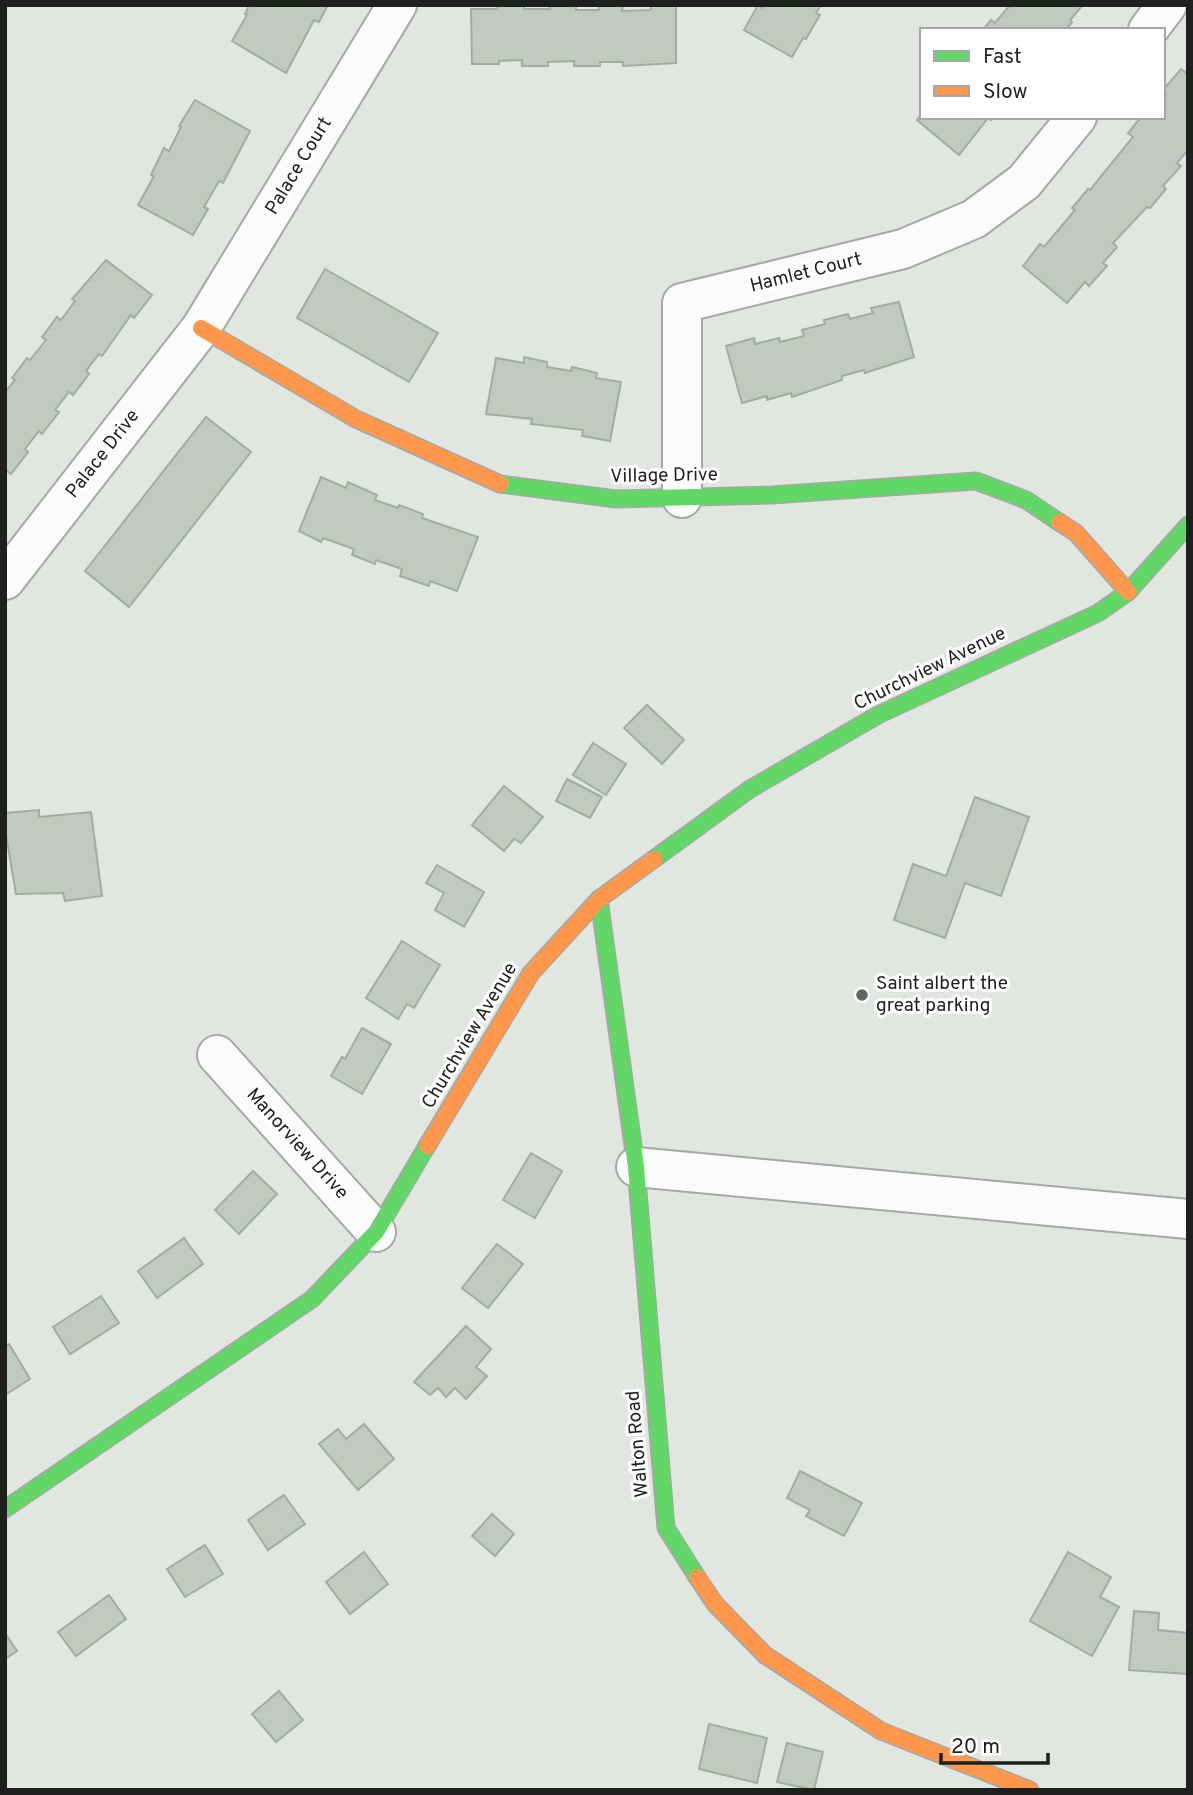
<svg xmlns="http://www.w3.org/2000/svg" width="1193" height="1795" font-family="Overpass,sans-serif">
  <style>
    .building { fill: #bfcbbf; stroke: #a6aaa6; stroke-width: 2 }
    .lines { fill: none; stroke-linecap: round; stroke-linejoin: round }
    .street-casing { stroke: #a5a9a5; stroke-width: 42 }
    .fast-casing { stroke: #a5a9a5; stroke-width: 19 }
    .slow-casing { stroke: #a5a9a5; stroke-width: 19 }
    .street { stroke: #fafbfa; stroke-width: 38 }
    .fast { stroke: #63d668; stroke-width: 16 }
    .slow { stroke: #ff974d; stroke-width: 16 }
    .poi-dot { fill: #626562; stroke: #fff; stroke-width: 2.5 }
    .labels { text-anchor: middle; dominant-baseline: central; stroke-width: 6; stroke-linejoin: round; paint-order: stroke }
    .street-label { font-size: 19px; fill: #1d201d; stroke: #fff }
    .poi-label { font-size: 19px; fill: #1d201d; stroke: #fff; text-anchor: start }
  </style>
  <rect width="100%" height="100%" fill="#e1e6e1"/>
  <g class="building">
    <polygon points="249,5 328,5 319,22 314,20 286,73 232,41 247,15 245,14"/>
    <polygon points="498,5 524,5 524,9 550,9 549,5 576,5 576,10 599,10 599,6 623,5 622,11 651,10 651,5 676,5 676,63 623,66 623,62 600,62 600,66 574,66 574,61 548,62 548,66 522,66 522,60 499,61 499,64 472,64 471,9 497,9"/>
    <polygon points="758,5 762,8 764,5 821,5 816,13 820,15 806,39 803,38 792,57 744,30"/>
    <polygon points="1010,5 1083,5 1070,20 1072,22 1066,30 983,30 991,20 995,23"/>
    <polygon points="1181,69 1188,74 1188,150 1177,163 1181,166 1163,186 1166,189 1150,208 1147,207 1113,243 1117,247 1103,263 1107,266 1089,286 1085,282 1067,303 1023,266 1040,244 1044,247 1075,210 1072,208 1088,189 1090,190 1133,137 1128,133 1141,117 1163,117 1163,98 1166,95 1163,90"/>
    <polygon points="195,100 250,131 223,183 219,181 204,207 208,209 193,235 138,205 154,176 151,175 164,148 169,151 181,127 179,126"/>
    <polygon points="922,113 922,117 993,117 991,120 988,118 959,155 917,120"/>
    <polygon points="106,260 152,295 134,318 131,315 102,356 99,354 86,371 89,374 73,395 69,392 55,410 59,412 42,434 39,431 25,449 28,452 11,474 7,471 5,473 5,392 15,380 12,378 27,358 30,360 46,340 42,337 57,317 61,320 75,301 72,299"/>
    <polygon points="325,269 438,333 409,382 297,318"/>
    <polygon points="899,302 914,357 865,373 864,370 842,376 842,380 792,397 791,393 767,400 767,396 742,403 726,346 754,338 755,344 779,338 780,342 804,336 802,330 825,324 824,320 848,314 850,319 873,313 871,308"/>
    <polygon points="524,357 547,362 547,367 571,371 572,367 597,373 596,378 621,382 610,441 582,436 583,430 531,424 532,419 486,414 496,358 524,363"/>
    <polygon points="206,417 251,452 129,607 85,571"/>
    <polygon points="321,477 346,488 348,482 377,495 375,500 398,508 399,505 423,514 422,518 478,537 457,591 430,581 429,586 400,576 402,569 376,560 375,564 352,555 354,549 323,538 321,542 299,531"/>
    <polygon points="647,705 684,740 662,764 624,728"/>
    <polygon points="593,743 626,764 606,795 573,775"/>
    <polygon points="567,779 602,797 590,818 556,801"/>
    <polygon points="504,786 543,817 521,843 514,839 504,851 472,825"/>
    <polygon points="975,797 1029,817 1001,896 965,883 945,938 894,920 913,864 946,876"/>
    <polygon points="39,810 39,817 91,812 102,896 65,901 63,893 16,894 5,829 5,813"/>
    <polygon points="437,865 484,892 464,927 435,910 444,893 426,883"/>
    <polygon points="402,941 440,965 414,1008 407,1004 398,1019 366,998"/>
    <polygon points="362,1028 391,1044 362,1094 331,1076 342,1057 345,1059"/>
    <polygon points="531,1153 562,1171 535,1218 503,1200"/>
    <polygon points="253,1171 277,1194 239,1234 215,1210"/>
    <polygon points="184,1238 203,1264 157,1298 138,1271"/>
    <polygon points="497,1244 523,1264 488,1308 462,1288"/>
    <polygon points="101,1296 119,1323 70,1354 53,1327"/>
    <polygon points="466,1326 491,1349 476,1367 487,1376 466,1399 455,1388 446,1397 438,1388 430,1395 414,1382"/>
    <polygon points="9,1344 30,1379 5,1395 5,1346"/>
    <polygon points="364,1424 394,1459 358,1490 319,1444 338,1429 346,1439"/>
    <polygon points="800,1471 862,1503 844,1536 806,1516 810,1510 787,1498"/>
    <polygon points="284,1495 305,1524 268,1550 248,1520"/>
    <polygon points="492,1514 514,1534 495,1556 472,1536"/>
    <polygon points="205,1545 223,1574 185,1597 167,1569"/>
    <polygon points="364,1552 388,1584 350,1614 326,1582"/>
    <polygon points="1068,1552 1111,1577 1100,1597 1119,1607 1092,1656 1030,1621"/>
    <polygon points="109,1595 126,1619 76,1656 58,1632"/>
    <polygon points="1134,1611 1159,1613 1158,1630 1188,1633 1188,1674 1129,1670"/>
    <polygon points="5,1633 17,1651 5,1659"/>
    <polygon points="279,1691 303,1720 276,1742 252,1714"/>
    <polygon points="709,1724 767,1738 757,1783 699,1769"/>
    <polygon points="787,1743 823,1752 814,1790 777,1782"/>
  </g>
  <g class="lines">
    <g class="street-casing">
      <g id="street">
        <polyline points="1148,30 1167,5"/>
        <polyline points="682,498 682,303 903,249 974,219 1024,182 1077,117"/>
        <polyline points="5,580 201,328 397,5"/>
        <polyline points="217,1055 376,1232"/>
        <polyline points="636,1167 1188,1219"/>
      </g>
    </g>
    <g class="fast-casing">
      <g id="fast">
        <polyline points="500,484 616,499 772,495 976,481 1026,500 1059,522"/>
        <polyline points="654,859 750,789 878,715 1098,613 1128,592 1188,525"/>
        <polyline points="599,899 636,1167 666,1528 697,1577"/>
        <polyline points="5,1509 312,1299 376,1232 427,1146"/>
      </g>
    </g>
    <g class="slow-casing">
      <g id="slow">
        <polyline points="201,328 356,419 500,484"/>
        <polyline points="1059,522 1076,533 1128,592"/>
        <polyline points="427,1146 531,973 599,899 654,859"/>
        <polyline points="697,1577 715,1604 765,1655 881,1731 1030,1790"/>
      </g>
    </g>
    <use href="#street" class="street"/>
    <use href="#fast" class="fast"/>
    <use href="#slow" class="slow"/>
  </g>
  <circle class="poi-dot" cx="862" cy="995" r="7"/>
  <g class="labels">
    <g class="street-label">
      <text transform="translate(299 166) rotate(-59)">Palace Court</text>
      <text transform="translate(806 273) rotate(-14)">Hamlet Court</text>
      <text transform="translate(103 454) rotate(-52)">Palace Drive</text>
      <text transform="translate(664 476) rotate(-1)">Village Drive</text>
      <text transform="translate(930 669) rotate(-26)">Churchview Avenue</text>
      <text transform="translate(470 1036) rotate(-59)">Churchview Avenue</text>
      <text transform="translate(297 1144) rotate(48)">Manorview Drive</text>
      <text transform="translate(638 1444) rotate(-95)">Walton Road</text>
    </g>
    <g class="poi-label">
      <text x="876" y="984">Saint albert the<tspan x="876" dy="22">great parking</tspan></text>
    </g>
  </g>
  <rect width="1193" height="1795" fill="none" stroke="#1d201d" stroke-width="14"/>
  <rect x="920" y="28" width="245" height="91" fill="#ffffff" stroke="#a5a6a5" stroke-width="2"/>
  <rect x="934" y="51" width="35" height="10" fill="#63d668" stroke="#a5a6a5" stroke-width="2"/>
  <text x="983" y="63" font-size="21" fill="#1d201d">Fast</text>
  <rect x="934" y="86" width="35" height="10" fill="#ff974d" stroke="#a5a6a5" stroke-width="2"/>
  <text x="983" y="98" font-size="21" fill="#1d201d">Slow</text>
  <path d="M941 1753v10h107v-10" fill="none" stroke="#1d201d" stroke-width="3.5"/>
  <text x="951" y="1753" font-size="21" fill="#1d201d" stroke="#ffffff" stroke-width="5" paint-order="stroke">20 m</text>
</svg>
